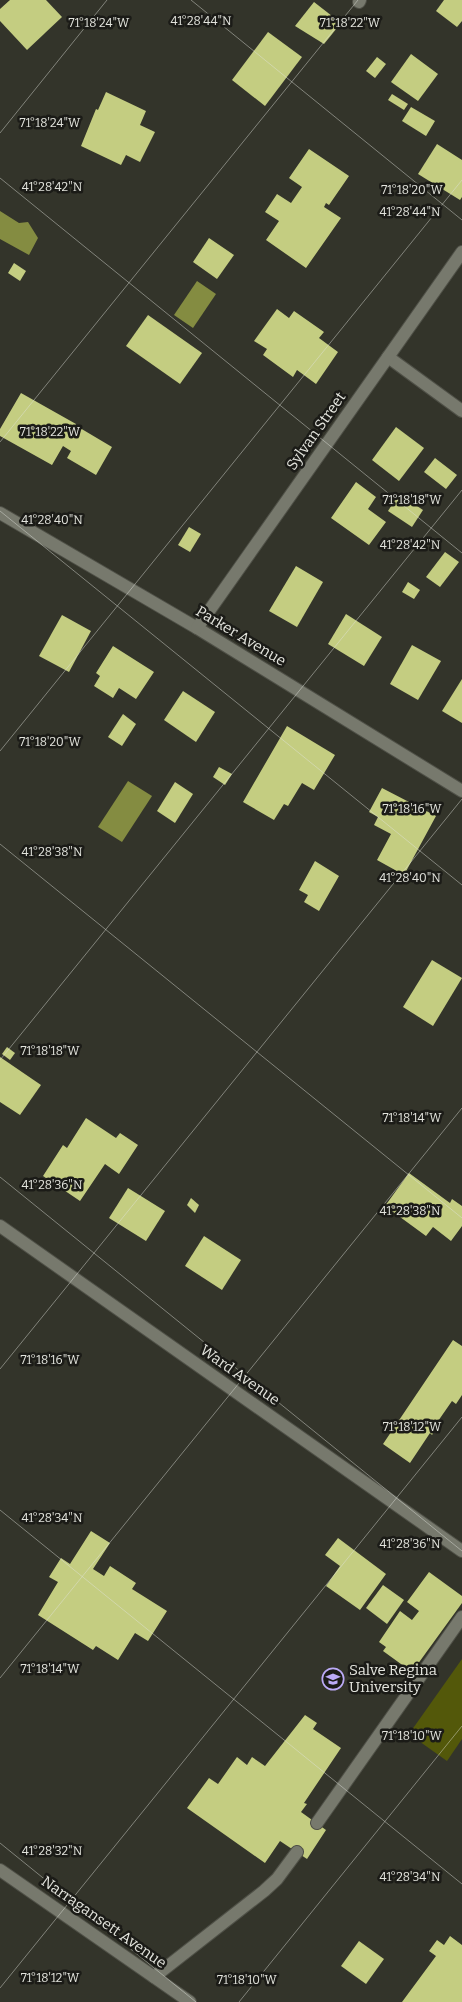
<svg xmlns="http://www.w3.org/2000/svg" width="462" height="2002" font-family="Bitter,serif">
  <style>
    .green { fill: #53580a }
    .water { fill: #848c41 }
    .building { fill: #c4cd81 }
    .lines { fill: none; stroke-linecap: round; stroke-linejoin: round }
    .lane-casing { stroke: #4f5047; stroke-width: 14 }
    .street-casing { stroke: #4f5047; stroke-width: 14 }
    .secondary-casing { stroke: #4f5047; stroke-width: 14 }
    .lane { stroke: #77796d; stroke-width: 12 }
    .street { stroke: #77796d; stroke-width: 12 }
    .secondary { stroke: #77796d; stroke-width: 12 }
    .ticks { fill: none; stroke: #e3e4dd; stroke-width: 1; stroke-opacity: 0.45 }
    .labels { text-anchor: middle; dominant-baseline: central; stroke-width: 5; stroke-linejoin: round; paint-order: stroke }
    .street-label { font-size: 15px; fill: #e3e4dd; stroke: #1b1b17 }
    .poi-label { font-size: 15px; fill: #e3e4dd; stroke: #1b1b17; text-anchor: start }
    .ticks-label { font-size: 12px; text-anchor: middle; fill: #e3e4dd; stroke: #1b1b17; stroke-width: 5; stroke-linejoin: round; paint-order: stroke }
  </style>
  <rect width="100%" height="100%" fill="#33342a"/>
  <polygon class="green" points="462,1659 462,1739 447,1761 409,1734"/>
  <g class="water">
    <polygon points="0,211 19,223 28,222 38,238 29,255 0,239"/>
    <polygon points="197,281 216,294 193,328 174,315"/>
    <polygon points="128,781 152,796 122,842 98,827"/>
  </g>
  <g class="building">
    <polygon points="10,0 46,0 62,17 27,50 0,21 0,9"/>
    <polygon points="444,0 462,0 462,21 457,27 436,11"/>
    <polygon points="314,2 341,23 324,44 295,26"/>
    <polygon points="268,32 302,57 265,106 232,80"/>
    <polygon points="411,54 438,74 418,101 391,82"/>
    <polygon points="377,57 386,64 375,78 366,71"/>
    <polygon points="106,92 146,111 140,125 155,132 140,162 126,155 121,165 81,146 96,109 98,110"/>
    <polygon points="392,94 408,104 404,110 388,100"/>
    <polygon points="411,107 435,121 426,136 402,121"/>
    <polygon points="437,144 462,160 462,197 460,200 418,174"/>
    <polygon points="309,149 349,176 329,205 326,203 324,207 341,218 306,268 266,240 279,221 265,212 277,194 291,203 302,187 289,178"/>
    <polygon points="209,238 234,255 217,279 193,262"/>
    <polygon points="14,263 26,271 20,281 8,273"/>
    <polygon points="277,309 289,318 294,311 324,332 319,338 338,352 316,384 297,370 293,377 263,355 267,349 254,341"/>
    <polygon points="148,315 202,353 180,384 126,346"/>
    <polygon points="21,393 76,424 71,431 76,433 80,428 112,447 96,475 67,458 71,451 63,446 52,465 0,436 0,429"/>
    <polygon points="396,427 424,448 399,481 372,460"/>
    <polygon points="435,458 457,475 446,489 424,472"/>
    <polygon points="356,482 376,497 368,509 386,522 369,545 331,518"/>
    <polygon points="399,494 423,510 412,527 388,511"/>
    <polygon points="189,527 201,534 190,552 178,545"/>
    <polygon points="445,552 459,562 440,587 426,577"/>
    <polygon points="296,566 323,582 297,627 269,611"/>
    <polygon points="408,582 420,590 414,599 402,592"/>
    <polygon points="346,614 382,637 364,666 328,644"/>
    <polygon points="62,615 91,631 69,672 39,656"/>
    <polygon points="412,645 441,661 418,700 390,684"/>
    <polygon points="113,646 154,672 136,699 119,688 113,698 94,686 100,676 96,673"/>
    <polygon points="462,679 462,723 442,711"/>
    <polygon points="183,691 215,712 196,742 164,720"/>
    <polygon points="123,714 136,724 122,746 108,737"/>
    <polygon points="287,726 335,755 314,790 302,783 288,806 284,804 274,820 243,802"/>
    <polygon points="219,767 232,774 225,785 213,777"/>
    <polygon points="175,782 193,794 175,823 157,811"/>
    <polygon points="382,788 436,816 404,875 377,860 391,834 374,825 378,817 369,812"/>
    <polygon points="315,861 339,876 319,911 304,902 308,895 299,890"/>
    <polygon points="432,960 462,978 433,1026 403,1007"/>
    <polygon points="7,1047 15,1053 10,1060 2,1054"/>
    <polygon points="0,1057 41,1085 20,1115 0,1102"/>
    <polygon points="86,1118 116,1138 120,1133 138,1145 119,1174 105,1164 80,1201 43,1176 63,1145 67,1148"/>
    <polygon points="409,1173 450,1203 452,1199 462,1206 462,1226 451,1241 433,1227 426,1236 385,1206"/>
    <polygon points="128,1188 165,1211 146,1241 109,1218"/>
    <polygon points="191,1198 199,1205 195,1213 187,1205"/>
    <polygon points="204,1236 241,1260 222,1290 185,1266"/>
    <polygon points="453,1340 462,1346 462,1395 456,1404 452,1401 436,1424 438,1426 432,1435 430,1433 410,1463 383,1444"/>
    <polygon points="91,1531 110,1543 93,1569 104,1576 110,1566 136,1583 132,1589 167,1611 148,1641 135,1633 118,1660 96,1646 93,1650 38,1615 58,1582 49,1577 61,1558 70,1564"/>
    <polygon points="338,1538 386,1574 360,1610 326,1586 340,1566 325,1555"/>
    <polygon points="429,1572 462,1596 462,1603 412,1672 383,1651 386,1647 379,1642 400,1611 412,1620 419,1611 407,1602"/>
    <polygon points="383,1585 404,1600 387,1624 366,1608"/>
    <polygon points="305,1715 317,1723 313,1729 341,1748 304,1803 307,1804 301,1812 326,1830 307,1859 280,1841 265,1863 187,1808 209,1778 218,1784 237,1757 247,1765 252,1757 265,1766"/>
    <polygon points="450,1936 462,1945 462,2002 402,2002 436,1956 429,1951 437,1940 444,1945"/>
    <polygon points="359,1941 384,1959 366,1984 341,1966"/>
  </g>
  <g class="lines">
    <g class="lane-casing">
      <g id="lane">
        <polyline points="317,1823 462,1617"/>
        <polyline points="154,1977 264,1891 277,1879 297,1852"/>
      </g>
    </g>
    <g class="street-casing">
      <g id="street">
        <polyline points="359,2 360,0"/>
        <polyline points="388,357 462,411"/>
        <polyline points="0,513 197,628 462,791"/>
        <polyline points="197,628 462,252"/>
        <polyline points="0,1226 462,1551"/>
      </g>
    </g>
    <g class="secondary-casing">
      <polyline id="secondary" points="0,1870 190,2002"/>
    </g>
    <use href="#lane" class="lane"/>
    <use href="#street" class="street"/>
    <use href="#secondary" class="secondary"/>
  </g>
  <path class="ticks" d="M191 0 462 220M0 133 107 0M0 178 462 553M0 442 358 0M0 511 462 885M0 751 462 180M0 844 462 1218M0 1060 462 490M0 1177 462 1551M0 1369 462 799M0 1510 462 1884M0 1678 462 1108M0 1843 196 2002M0 1988 462 1417M239 2002 462 1726"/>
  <defs>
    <g id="university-ring" transform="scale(1.125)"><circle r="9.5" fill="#1b1b17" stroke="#bbaaf6" stroke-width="1.5"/><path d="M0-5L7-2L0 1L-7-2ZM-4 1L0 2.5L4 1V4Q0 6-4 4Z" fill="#bbaaf6"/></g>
  </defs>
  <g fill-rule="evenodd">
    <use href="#university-ring" x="333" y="1679"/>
  </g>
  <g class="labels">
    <g class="street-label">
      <text transform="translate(316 431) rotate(-55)">Sylvan Street</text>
      <text transform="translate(241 636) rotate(31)">Parker Avenue</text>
      <text transform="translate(240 1375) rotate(35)">Ward Avenue</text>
      <text transform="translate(104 1922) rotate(35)">Narragansett Avenue</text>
    </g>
    <g class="poi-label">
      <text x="349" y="1670">Salve Regina<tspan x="349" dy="17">University</tspan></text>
    </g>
  </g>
  <g class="ticks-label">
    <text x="201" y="25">41°28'44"N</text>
    <text x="99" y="27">71°18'24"W</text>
    <text x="350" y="27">71°18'22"W</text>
    <text x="50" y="127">71°18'24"W</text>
    <text x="52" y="191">41°28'42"N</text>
    <text x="412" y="194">71°18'20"W</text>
    <text x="410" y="216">41°28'44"N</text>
    <text x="50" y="436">71°18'22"W</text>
    <text x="412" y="504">71°18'18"W</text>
    <text x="52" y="524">41°28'40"N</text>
    <text x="410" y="549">41°28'42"N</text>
    <text x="50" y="746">71°18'20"W</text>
    <text x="412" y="813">71°18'16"W</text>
    <text x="52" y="856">41°28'38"N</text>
    <text x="410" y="882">41°28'40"N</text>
    <text x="50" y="1055">71°18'18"W</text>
    <text x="412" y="1122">71°18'14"W</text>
    <text x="52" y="1189">41°28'36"N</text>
    <text x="410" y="1215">41°28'38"N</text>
    <text x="50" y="1364">71°18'16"W</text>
    <text x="412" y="1431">71°18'12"W</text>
    <text x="52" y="1522">41°28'34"N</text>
    <text x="410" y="1548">41°28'36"N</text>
    <text x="50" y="1673">71°18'14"W</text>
    <text x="412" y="1740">71°18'10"W</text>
    <text x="52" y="1855">41°28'32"N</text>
    <text x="410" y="1881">41°28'34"N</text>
    <text x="50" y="1982">71°18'12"W</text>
    <text x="247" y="1984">71°18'10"W</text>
  </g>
</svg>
